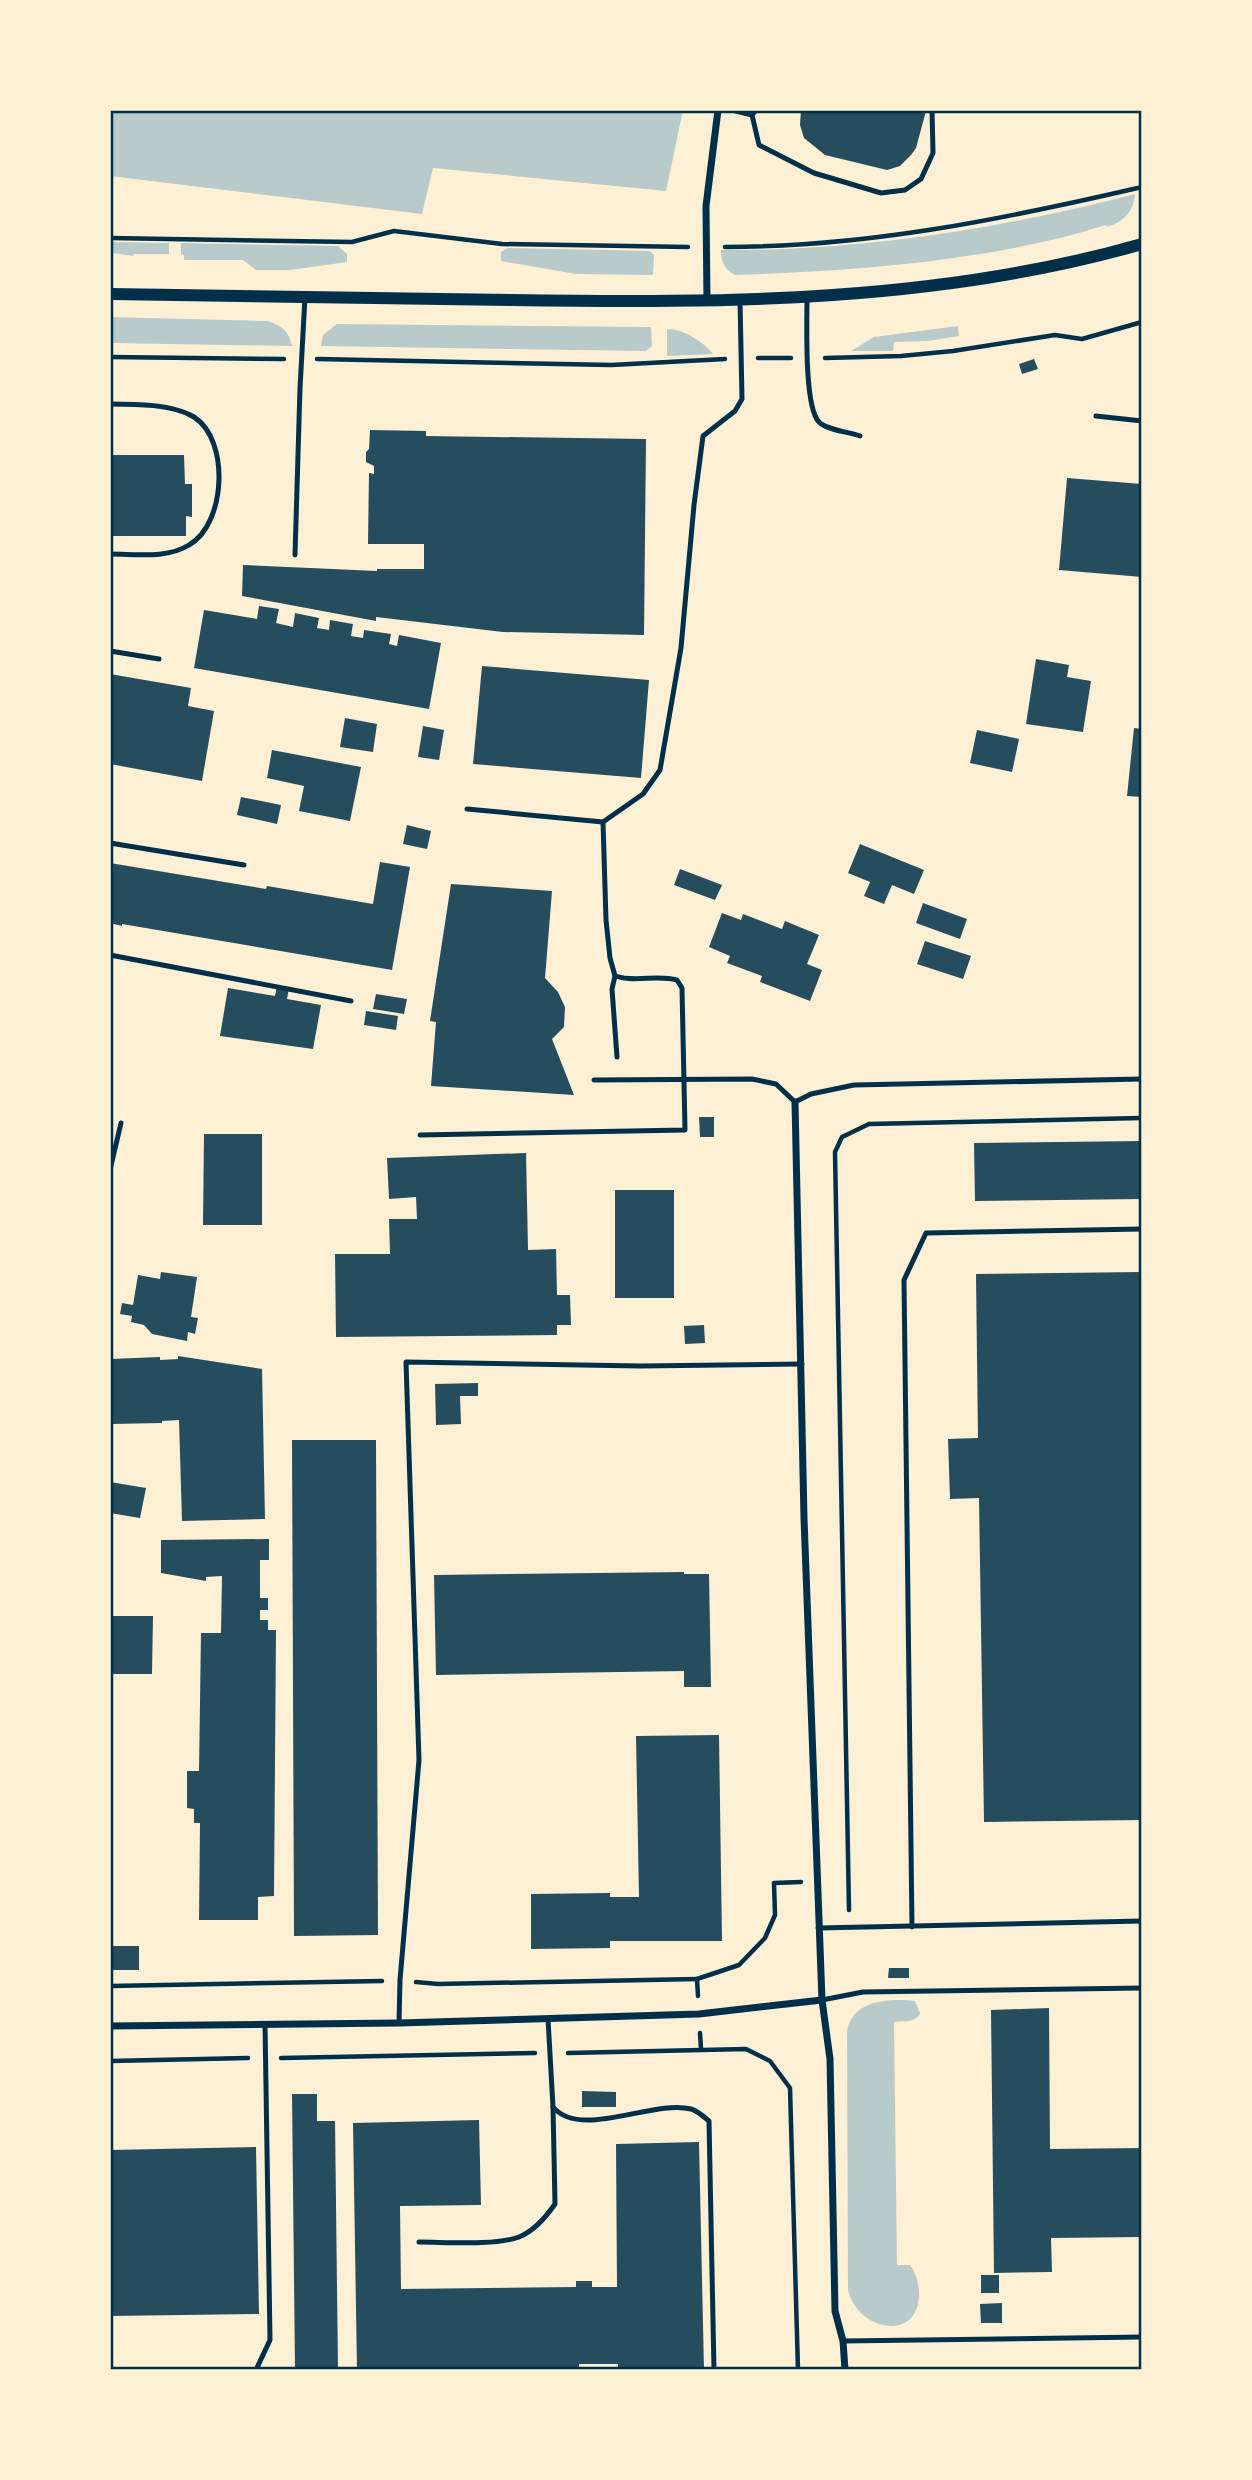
<svg xmlns="http://www.w3.org/2000/svg" width="1252" height="2480" font-family="'Roboto Condensed',sans-serif">
  <style>
    .green { fill: #b9caca }
    .building { fill: #264d5e }
    .lines { fill: none; stroke-linecap: round; stroke-linejoin: round }
    .path { stroke: #003049; stroke-width: 4.5 }
    .service { stroke: #003049; stroke-width: 5 }
    .minor { stroke: #003049; stroke-width: 7 }
    .tertiary { stroke: #003049; stroke-width: 12 }
    .neatline { fill: none; stroke: #003049; stroke-width: 2.5 }
  </style>
  <rect width="100%" height="100%" fill="#fdf0d5"/>
  <g class="green">
    <polygon points="113,110 683,110 666,191 433,168 422,214 110,176"/>
    <path d="M1135 194C1134 211 1124 222 1107 227L1106 225C992 261 855 271 736 275 725 271 721 262 721 250 862 251 999 229 1135 194Z"/>
    <polygon points="110,242 169,243 169,254 134,254 133,256 113,253 113,259 110,262"/>
    <polygon points="181,243 338,246 347,254 347,262 290,270 256,270 243,260 184,260 184,255 181,254"/>
    <polygon points="508,248 650,251 654,255 653,275 576,274 501,261 501,252"/>
    <path d="M110 317 267 321C281 325 289 331 292 346L110 343Z"/>
    <polygon points="337,324 651,327 652,346 646,351 321,346 323,335"/>
    <polygon points="958,326 959,336 928,341 894,342 893,351 851,351 874,337"/>
    <path d="M667 329C684 329 702 341 713 354L667 356Z"/>
    <path d="M915 2001 920 2013C915 2024 904 2020 894 2022L897 2265H910C916 2273 918 2281 919 2291 921 2343 858 2332 848 2290L847 2032C851 2000 890 1998 915 2001Z"/>
  </g>
  <g class="building">
    <polygon points="801,110 922,110 926,111 916,148 911,155 900,166 887,170 825,155 804,138 800,125"/>
    <polygon points="1034,359 1038,369 1022,374 1019,364"/>
    <polygon points="370,430 426,431 426,436 646,439 644,635 503,632 376,617 376,621 242,596 243,565 377,571 377,569 424,569 424,544 368,544 369,473 374,474 374,466 366,462 366,452 369,449"/>
    <polygon points="110,455 184,455 185,484 192,484 192,517 186,516 186,536 110,536"/>
    <polygon points="1067,478 1142,484 1142,577 1059,570"/>
    <polygon points="259,606 279,609 276,623 293,627 295,613 319,618 317,628 329,630 330,620 353,624 351,636 363,638 364,630 391,634 389,644 397,646 399,635 441,643 429,709 194,668 204,610 257,619"/>
    <polygon points="1036,659 1069,665 1067,677 1091,681 1083,732 1026,724"/>
    <polygon points="482,666 649,680 641,778 473,764"/>
    <polygon points="110,674 191,688 188,706 214,711 202,781 110,764"/>
    <polygon points="345,718 377,724 373,752 340,747"/>
    <polygon points="423,726 444,730 439,760 418,757"/>
    <polygon points="1134,728 1142,729 1142,797 1127,796"/>
    <polygon points="977,730 1019,739 1012,772 970,763"/>
    <polygon points="272,750 361,767 350,821 299,811 304,786 267,778"/>
    <polygon points="241,797 281,805 277,824 237,815"/>
    <polygon points="407,825 431,831 427,849 403,844"/>
    <polygon points="860,844 924,870 914,894 892,885 884,904 864,896 870,882 848,873"/>
    <polygon points="380,862 410,867 392,970 122,924 122,926 110,923 110,863 266,889 267,886 373,904"/>
    <polygon points="680,869 722,885 715,900 674,885"/>
    <polygon points="451,884 552,891 545,978 558,992 565,1007 564,1027 552,1039 574,1095 431,1086 436,1022 430,1021"/>
    <polygon points="923,903 967,919 960,939 916,923"/>
    <polygon points="722,913 741,920 743,914 782,929 785,921 819,935 807,964 822,970 810,1001 760,982 762,976 727,963 730,956 709,947"/>
    <polygon points="925,941 971,956 963,979 917,964"/>
    <polygon points="277,986 289,988 287,999 321,1005 313,1049 220,1036 228,988 275,996"/>
    <polygon points="376,994 407,999 404,1014 373,1009"/>
    <polygon points="366,1011 398,1016 396,1030 364,1025"/>
    <polygon points="699,1117 714,1117 714,1137 700,1137"/>
    <polygon points="204,1134 262,1134 262,1225 203,1225"/>
    <polygon points="1142,1141 1142,1199 975,1201 974,1143"/>
    <polygon points="526,1153 528,1250 556,1249 557,1295 570,1295 571,1325 557,1325 557,1335 336,1337 335,1254 390,1254 389,1219 417,1219 416,1197 389,1199 387,1158"/>
    <rect x="615" y="1190" width="59" height="108"/>
    <polygon points="161,1272 197,1277 191,1317 198,1318 195,1334 188,1332 187,1341 152,1334 144,1325 131,1322 132,1316 120,1314 122,1303 133,1305 138,1275 160,1279"/>
    <polygon points="1142,1272 1142,1820 984,1822 979,1498 950,1499 948,1439 978,1438 976,1274"/>
    <polygon points="704,1325 705,1343 685,1344 684,1326"/>
    <polygon points="178,1356 262,1369 265,1519 182,1521 179,1420 162,1421 162,1423 110,1424 110,1359 160,1357 160,1360 178,1359"/>
    <polygon points="478,1383 478,1396 460,1396 461,1424 436,1425 435,1384"/>
    <polygon points="292,1440 376,1440 378,1935 294,1936"/>
    <polygon points="110,1482 146,1488 140,1518 110,1513"/>
    <polygon points="269,1539 269,1560 260,1560 260,1598 268,1598 268,1610 260,1610 260,1620 268,1620 268,1630 276,1630 274,1896 258,1897 258,1920 199,1920 200,1823 194,1823 194,1809 187,1808 187,1771 199,1771 201,1633 221,1633 222,1576 206,1577 206,1581 161,1573 161,1540"/>
    <polygon points="684,1572 684,1574 709,1574 711,1687 684,1687 684,1671 436,1675 434,1575"/>
    <polygon points="110,1616 153,1616 152,1674 110,1674"/>
    <polygon points="719,1735 722,1941 610,1941 610,1948 531,1949 531,1894 610,1893 610,1897 639,1897 636,1736"/>
    <rect x="110" y="1946" width="29" height="24"/>
    <polygon points="889,1968 909,1968 909,1978 888,1978"/>
    <polygon points="1049,2008 1050,2149 1142,2148 1142,2237 1051,2238 1052,2272 994,2273 991,2010"/>
    <polygon points="582,2091 616,2092 616,2107 582,2107"/>
    <polygon points="292,2094 317,2094 317,2121 335,2121 338,2369 295,2370"/>
    <polygon points="479,2120 481,2205 400,2206 401,2289 576,2287 576,2281 592,2281 592,2287 617,2287 616,2144 699,2142 704,2370 618,2370 618,2364 579,2364 579,2370 357,2370 353,2123"/>
    <polygon points="256,2147 259,2314 110,2316 110,2150"/>
    <rect x="981" y="2275" width="18" height="18"/>
    <polygon points="1002,2303 1002,2323 981,2323 980,2304"/>
  </g>
  <g class="lines">
    <g class="path">
      <polyline points="110,238 352,242 394,231 502,244 688,247"/>
      <path d="M725 247C867 247 1004 219 1142 187"/>
      <polyline points="110,357 284,359"/>
      <polyline points="758,358 791,358"/>
      <polyline points="825,358 901,356 953,351 1055,335 1082,339 1142,322"/>
      <polyline points="317,359 611,365 725,359"/>
      <polyline points="849,1910 835,1152 842,1137 869,1124 1142,1118"/>
      <polyline points="416,1982 438,1984 697,1979"/>
      <polyline points="110,1986 382,1981"/>
      <polyline points="698,1996 697,1979 739,1965 765,1938 775,1915 774,1883 801,1882"/>
      <polyline points="700,2033 701,2049"/>
      <polyline points="568,2053 746,2049 770,2061 790,2088 798,2370"/>
      <polyline points="281,2058 535,2053"/>
      <polyline points="110,2061 248,2058"/>
    </g>
    <g class="service">
      <polyline points="732,110 752,115"/>
      <polyline points="756,110 752,115 759,145 814,173 881,193 905,190 921,179 933,153 932,110"/>
      <path d="M807 298C807 323 804 407 819 422 827 430 849 432 860 436"/>
      <path d="M110 404C135 404 173 404 194 417 230 440 226 524 189 545 167 559 136 554 110 554"/>
      <polyline points="1096,416 1142,421"/>
      <polyline points="295,555 300,388 305,297"/>
      <polyline points="110,651 159,659"/>
      <polyline points="467,809 603,822"/>
      <polyline points="110,843 244,865"/>
      <polyline points="110,955 351,1001"/>
      <polyline points="617,1057 612,989 615,976 610,958 606,920 603,822 643,794 660,770 681,648 694,505 703,436 735,411 742,399 740,300"/>
      <polyline points="594,1080 752,1079 776,1084 795,1102 811,1094 854,1085 1142,1079"/>
      <path d="M420 1135 685 1130 682 988 677 980C656 974 636 983 615 976"/>
      <polyline points="110,1170 121,1123"/>
      <polyline points="912,1927 904,1280 926,1233 1142,1229"/>
      <polyline points="818,1928 1142,1921"/>
      <polyline points="822,2000 863,1992 1142,1988"/>
      <path d="M548 2019 553 2107C581 2140 653 2099 691 2109 698 2111 704 2117 709 2121L714 2370"/>
      <polyline points="399,2023 400,1980 419,1760 406,1362 640,1366 802,1364"/>
      <path d="M419 2242C446 2242 495 2246 519 2237 534 2231 546 2217 555 2204L553 2107"/>
      <polyline points="843,2341 1142,2337"/>
      <polyline points="256,2370 270,2340 265,2024"/>
    </g>
    <g class="minor">
      <polyline points="707,301 706,206 718,110"/>
      <polyline points="795,1102 804,1518 822,2000 830,2059 835,2311 843,2341 845,2370"/>
      <polyline points="110,2026 399,2023 699,2014 822,2000"/>
    </g>
    <path class="tertiary" d="M110 294C244 296 378 298 512 300 724 303 936 303 1142 244"/>
  </g>
  <rect width="1252" height="2480" fill="none" stroke="#fdf0d5" stroke-width="224"/>
  <rect x="112" y="112" width="1028" height="2256" class="neatline"/>
</svg>
